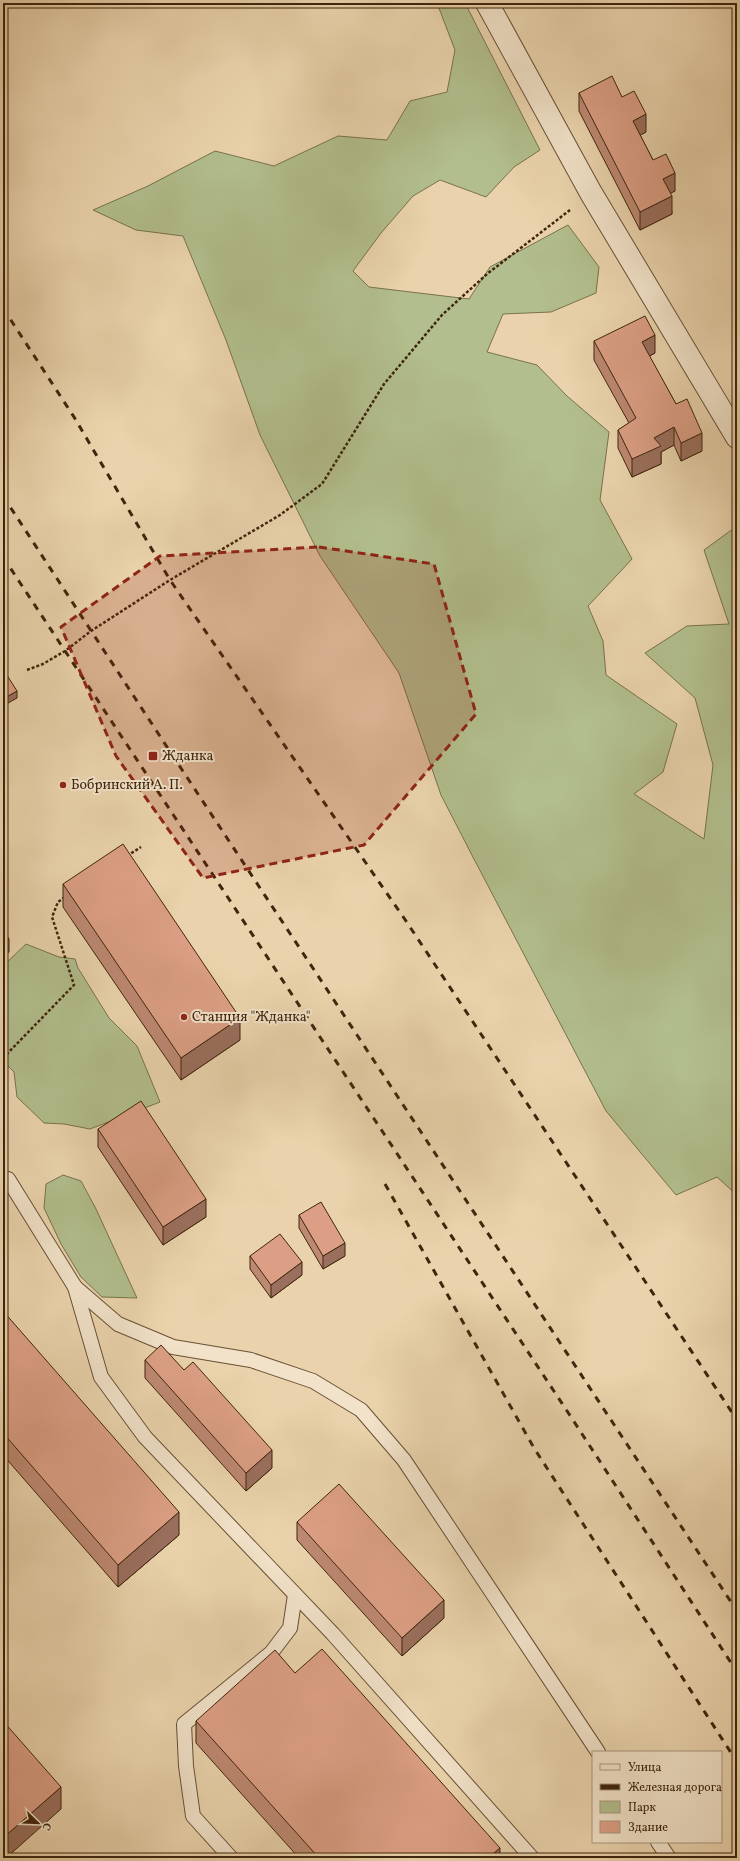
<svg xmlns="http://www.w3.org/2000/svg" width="740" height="1861" font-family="Vollkorn,serif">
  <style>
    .green { fill: #b2be8d; stroke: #78724d }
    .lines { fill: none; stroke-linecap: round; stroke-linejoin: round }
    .service-casing { stroke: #695035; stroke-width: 16 }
    .minor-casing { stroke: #695035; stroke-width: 24 }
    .path { stroke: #3e250d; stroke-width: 2.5; stroke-dasharray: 3 2; stroke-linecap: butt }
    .service { stroke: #f1e2c9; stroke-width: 14 }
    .minor { stroke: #f1e2c9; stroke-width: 22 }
    .rail { stroke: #3e250d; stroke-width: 3; stroke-dasharray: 7 7; stroke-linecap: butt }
    .wall { fill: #bd8972; stroke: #3e250d }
    .shaded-wall { fill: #9a6f5d; stroke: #3e250d }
    .building { fill: #dc9f85; stroke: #3e250d }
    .marked { fill: #8f2418; fill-opacity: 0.2; stroke: #8f2418; stroke-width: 3; stroke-dasharray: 8 5; stroke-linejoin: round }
    .poi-dot { fill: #8f2418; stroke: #f1e2c9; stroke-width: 1.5 }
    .labels { text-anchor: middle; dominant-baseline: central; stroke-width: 4; stroke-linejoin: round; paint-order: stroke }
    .poi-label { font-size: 14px; fill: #3e250d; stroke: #f1e2c9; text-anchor: start }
  </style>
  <rect width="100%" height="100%" fill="#ead3ac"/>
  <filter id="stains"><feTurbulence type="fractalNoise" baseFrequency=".005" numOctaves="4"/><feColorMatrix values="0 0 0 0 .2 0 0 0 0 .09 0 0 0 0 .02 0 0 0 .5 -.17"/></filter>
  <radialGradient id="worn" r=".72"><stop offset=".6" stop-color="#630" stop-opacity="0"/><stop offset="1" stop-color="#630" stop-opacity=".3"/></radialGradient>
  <g class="green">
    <polygon points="437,3 465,3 540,150 514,167 486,197 440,180 413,196 381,233 353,271 369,287 469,299 490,267 568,225 599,267 596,293 551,312 503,314 487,352 537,365 567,396 609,432 600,500 632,559 588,606 603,641 606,675 677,724 663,772 634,794 704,839 713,765 695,698 645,653 687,626 729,624 704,550 737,526 737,1195 717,1177 676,1195 606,1111 475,861 441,795 399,673 320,556 260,435 226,340 183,236 136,230 93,210 148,186 215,151 274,166 338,136 387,140 410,101 447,92 455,50"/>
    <polygon points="26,944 59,957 75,959 78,968 109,1018 137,1046 160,1102 90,1129 64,1124 44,1123 17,1097 14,1072 3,1061 3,966"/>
    <polygon points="63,1175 81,1181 96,1209 137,1298 102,1297 81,1277 61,1244 44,1208 46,1184"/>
  </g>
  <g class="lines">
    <g class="service-casing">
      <g id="service">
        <polyline points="8,1179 75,1287 118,1324 173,1347 251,1360 313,1381 361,1410 404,1460 598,1752"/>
        <polyline points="75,1287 101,1377 145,1437 333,1634 532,1858"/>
        <polyline points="658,1842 669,1858"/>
        <polyline points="231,1858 193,1816 186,1766 184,1724 271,1653 290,1628 295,1595"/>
      </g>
    </g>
    <g class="minor-casing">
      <polyline id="minor" points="487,3 591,193 737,437"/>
    </g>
    <g class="path">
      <polyline points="27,670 43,664 65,651 91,631 170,580 280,515 322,484 384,384 442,315 487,274 570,210"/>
      <polyline points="127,856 141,847"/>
      <polyline points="3,1058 74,985 52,917 58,902 66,896"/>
    </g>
    <use href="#service" class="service"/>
    <use href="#minor" class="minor"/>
    <g class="rail">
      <polyline points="3,308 74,417 170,580 404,918 737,1420"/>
      <polyline points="3,496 167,747 737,1611"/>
      <polyline points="3,557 571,1417 737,1672"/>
      <polyline points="385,1184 534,1448 737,1762"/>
    </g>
  </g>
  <g class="wall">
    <polygon points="579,93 622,97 646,132 640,135 653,160 675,191 670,193 672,214 640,230 579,111"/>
    <polygon points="594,341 655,353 649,356 676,404 702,451 681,461 674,445 661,452 661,464 632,477 618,448 618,430 629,423 594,360"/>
    <polygon points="63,884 240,1040 181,1080 63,907"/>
    <polygon points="98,1129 206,1217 163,1245 98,1147"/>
    <polygon points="299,1215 345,1256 323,1269 299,1228"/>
    <polygon points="250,1256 302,1275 271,1298 250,1269"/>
    <polygon points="3,1311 179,1535 118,1587 3,1455"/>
    <polygon points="145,1360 272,1468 246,1491 145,1378"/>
    <polygon points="297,1522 444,1618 402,1656 297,1540"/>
    <polygon points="295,1673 500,1858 299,1858 196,1743 196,1721"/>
  </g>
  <g class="shaded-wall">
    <polygon points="646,114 646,132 633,139 633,121"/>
    <polygon points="675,173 675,191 663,197 663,179"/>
    <polygon points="672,196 672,214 640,230 640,212"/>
    <polygon points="655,335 655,353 642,360 642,342"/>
    <polygon points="674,427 674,445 661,452 661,464 632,477 632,459 654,438"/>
    <polygon points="702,433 702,451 681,461 681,443"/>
    <polygon points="17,691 17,698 3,706 3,699"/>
    <polygon points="9,939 9,952 3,956 3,943"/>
    <polygon points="240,1018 240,1040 181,1080 181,1058"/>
    <polygon points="206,1199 206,1217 163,1245 163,1227"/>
    <polygon points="345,1243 345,1256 323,1269 323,1256"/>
    <polygon points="302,1262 302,1275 271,1298 271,1285"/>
    <polygon points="272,1450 272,1468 246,1491 246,1473"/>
    <polygon points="179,1512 179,1535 118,1587 118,1565"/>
    <polygon points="444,1600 444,1618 402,1656 402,1638"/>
    <polygon points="61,1787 61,1809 6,1858 3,1858 3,1838"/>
    <polygon points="500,1848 500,1858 488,1858"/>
  </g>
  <g class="building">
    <polygon points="612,76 622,97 634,91 646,114 633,121 653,160 666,154 675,173 663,179 672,196 640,212 579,93"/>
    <polygon points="645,316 655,335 642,342 676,404 687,399 702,433 681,443 674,427 654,438 661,446 632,459 618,430 636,418 594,341"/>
    <polygon points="3,669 17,691 3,699"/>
    <polygon points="123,844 240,1018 181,1058 63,884"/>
    <polygon points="3,929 9,939 3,943"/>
    <polygon points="141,1101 206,1199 163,1227 98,1129"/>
    <polygon points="321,1202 345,1243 323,1256 299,1215"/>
    <polygon points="280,1234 302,1262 271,1285 250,1256"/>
    <polygon points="3,1311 179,1512 118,1565 3,1433"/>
    <polygon points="161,1345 184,1370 193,1362 272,1450 246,1473 145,1360"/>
    <polygon points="339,1484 444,1600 402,1638 297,1522"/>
    <polygon points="322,1649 500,1848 488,1858 319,1858 196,1721 275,1650 295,1673"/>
    <polygon points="3,1721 61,1787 3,1838"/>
  </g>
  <path class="marked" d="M319 547 434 564 476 714 364 845 203 878 116 756 61 627 160 556Z"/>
  <g class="poi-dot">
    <rect x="148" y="751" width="10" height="10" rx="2"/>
    <circle cx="63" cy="785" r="4"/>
    <circle cx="184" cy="1017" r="4"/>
  </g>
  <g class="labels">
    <g class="poi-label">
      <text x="162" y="756">Жданка</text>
      <text x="71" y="785">Бобринский А. П.</text>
      <text x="192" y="1017">Станция "Жданка"</text>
    </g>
  </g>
  <rect width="740" height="1861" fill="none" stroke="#ead3ac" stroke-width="16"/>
  <rect x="4" y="4" width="732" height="1853" fill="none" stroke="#3e250d" stroke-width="2"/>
  <rect x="8" y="8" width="724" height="1845" fill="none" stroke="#3e250d"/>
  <rect x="592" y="1751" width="130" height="92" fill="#f1e2c9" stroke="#a9967e"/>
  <rect x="600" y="1764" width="20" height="6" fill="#f1e2c9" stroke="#a9967e"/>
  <text x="628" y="1771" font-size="12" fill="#3e250d">Улица</text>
  <rect x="600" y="1784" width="20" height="6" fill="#3e250d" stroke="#a9967e"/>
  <text x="628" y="1791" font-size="12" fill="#3e250d">Железная дорога</text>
  <rect x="600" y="1801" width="20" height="12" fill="#b2be8d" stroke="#a9967e"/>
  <text x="628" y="1811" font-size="12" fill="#3e250d">Парк</text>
  <rect x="600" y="1821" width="20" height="12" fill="#dc9f85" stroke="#a9967e"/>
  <text x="628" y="1831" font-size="12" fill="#3e250d">Здание</text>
  <g transform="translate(38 1823) rotate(113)" stroke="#f1e2c9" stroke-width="3" paint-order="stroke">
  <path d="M0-3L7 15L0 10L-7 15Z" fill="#3e250d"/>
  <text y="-6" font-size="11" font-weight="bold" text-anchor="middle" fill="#3e250d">С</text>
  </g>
  <rect width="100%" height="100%" filter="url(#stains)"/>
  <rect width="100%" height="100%" fill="url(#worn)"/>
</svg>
